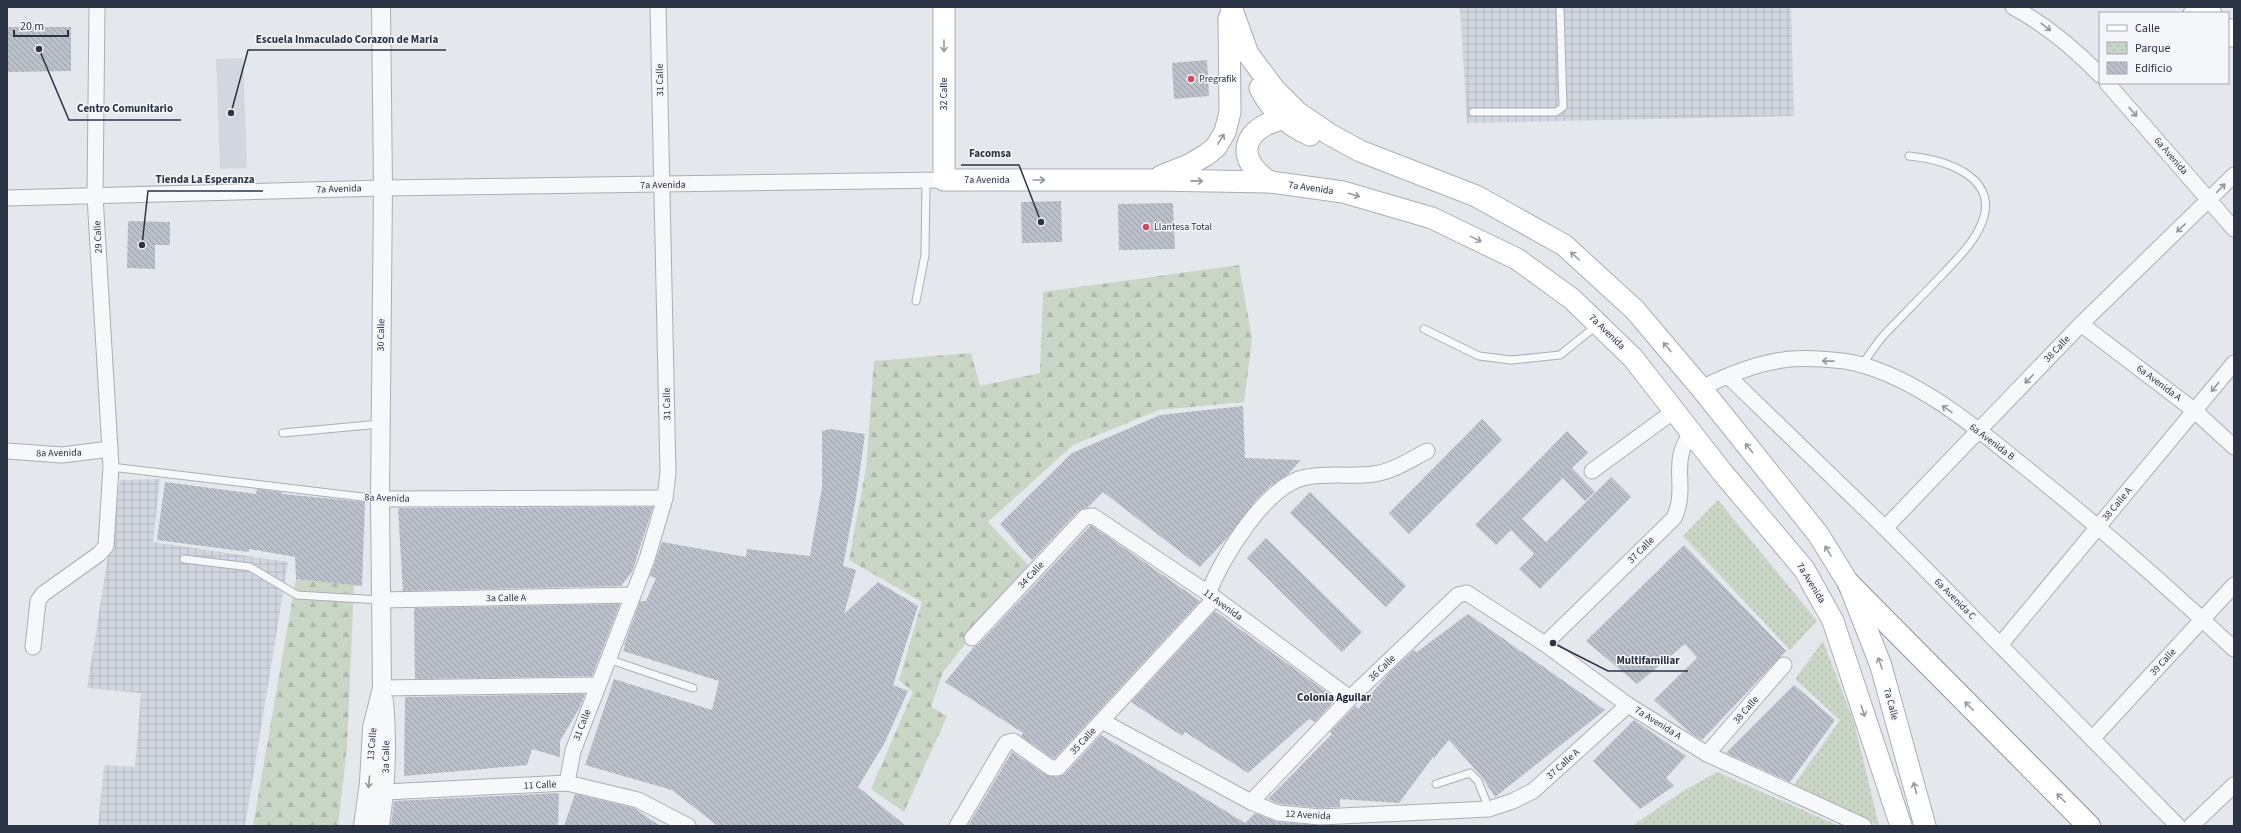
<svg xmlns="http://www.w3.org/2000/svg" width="2241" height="833" font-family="'Source Sans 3',sans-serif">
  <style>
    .built { fill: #d2d6de }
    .industrial { fill: url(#industrial-grid) }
    .forest { fill: url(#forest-firs) }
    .park { fill: url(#park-dots) }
    .building { fill: url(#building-back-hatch) }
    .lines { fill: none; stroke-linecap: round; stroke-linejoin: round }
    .service-casing { stroke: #a9aeb7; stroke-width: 9 }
    .minor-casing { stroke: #a9aeb7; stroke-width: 17 }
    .tertiary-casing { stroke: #a9aeb7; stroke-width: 20 }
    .secondary-casing { stroke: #a9aeb7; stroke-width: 23 }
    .primary-casing { stroke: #a3abb8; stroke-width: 24 }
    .trunk-casing { stroke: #8b94a3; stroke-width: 24 }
    .service { stroke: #f7f8fa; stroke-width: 7 }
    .minor { stroke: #f7f8fa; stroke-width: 15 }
    .tertiary { stroke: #f7f8fa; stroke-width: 18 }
    .secondary { stroke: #fff; stroke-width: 21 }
    .primary { stroke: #fff; stroke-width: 22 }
    .trunk { stroke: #fff; stroke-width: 22 }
    .oneway { stroke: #9196a0 }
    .oneway2 { stroke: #959aa2 }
    .poi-dot { fill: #d1495b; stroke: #f4f6f9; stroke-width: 1.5 }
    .labels { text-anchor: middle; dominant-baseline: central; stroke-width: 3; stroke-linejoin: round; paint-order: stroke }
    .poi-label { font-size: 10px; fill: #2b3445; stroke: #f4f6f9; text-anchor: start }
    .street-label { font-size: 10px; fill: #2b3445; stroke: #f4f6f9 }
    .neighbourhood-label { font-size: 11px; font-weight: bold; fill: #1d2536; stroke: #f4f6f9 }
    .leader { fill: none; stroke: #2b3445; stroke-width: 1.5 }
    .callout-dot { fill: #2b3445; stroke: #f4f6f9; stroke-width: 1.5 }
    .callout-label { font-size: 11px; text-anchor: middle; font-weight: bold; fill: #2b3445; stroke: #f4f6f9; stroke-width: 3; stroke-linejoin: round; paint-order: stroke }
  </style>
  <defs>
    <pattern id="industrial-grid" width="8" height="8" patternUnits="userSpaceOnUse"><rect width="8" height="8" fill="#d2d6de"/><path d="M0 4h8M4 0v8" fill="none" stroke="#b4b8c0"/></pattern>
    <pattern id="forest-firs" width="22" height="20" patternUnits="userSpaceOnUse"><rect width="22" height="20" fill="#c9d6c5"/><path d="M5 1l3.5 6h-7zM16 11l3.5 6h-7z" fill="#adb8ab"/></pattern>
    <pattern id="park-dots" width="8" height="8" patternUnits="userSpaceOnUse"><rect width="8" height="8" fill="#c9d6c5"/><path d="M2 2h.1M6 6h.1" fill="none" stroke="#adb8ab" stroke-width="1.8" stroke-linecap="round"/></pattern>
    <pattern id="building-back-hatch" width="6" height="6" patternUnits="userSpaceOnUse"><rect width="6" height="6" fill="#bbc0ca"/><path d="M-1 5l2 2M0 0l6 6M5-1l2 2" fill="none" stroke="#989da6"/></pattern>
  </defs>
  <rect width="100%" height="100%" fill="#e4e7ec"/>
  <polygon class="built" points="243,58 247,168 220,169 216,59"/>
  <g class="industrial">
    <polygon points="1460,7 1791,7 1794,116 1467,123"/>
    <polygon points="160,479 153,542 288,562 245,826 98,826 104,765 135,767 141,693 87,688 120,480"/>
  </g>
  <g class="forest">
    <polygon points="1239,265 1252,339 1244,402 1159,410 1073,445 988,522 1028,565 943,672 931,707 947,716 904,812 871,789 913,692 899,680 922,602 849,560 866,468 874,361 971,353 980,386 1040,373 1043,292"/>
    <polygon points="296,579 354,585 347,747 338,826 253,826"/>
  </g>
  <g class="park">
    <polygon points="1718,500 1817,621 1790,650 1683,536"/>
    <polygon points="1823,641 1854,722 1879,826 1794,785 1840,720 1795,679"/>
    <polygon points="1717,772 1839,826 1632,826 1680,793"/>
  </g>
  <g class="building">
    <polygon points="7,27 71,27 71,71 7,72"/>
    <polygon points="1207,60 1209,96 1174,99 1172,63"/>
    <polygon points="1061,201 1062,242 1022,243 1021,202"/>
    <polygon points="1173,203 1175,249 1119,250 1118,204"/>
    <polygon points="128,221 170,222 170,245 155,245 155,269 127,268"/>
    <polygon points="1243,406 1245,458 1301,460 1287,475 1270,486 1255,501 1228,537 1200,567 1103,492 1087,508 1078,511 1032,560 1000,524 1072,453 1160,415"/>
    <polygon points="1482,419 1502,440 1409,534 1389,513"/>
    <polygon points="830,429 865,434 856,498 843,566 856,570 844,614 878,582 918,606 893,685 908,691 884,744 858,787 906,826 718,826 672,790 585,765 614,679 712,710 719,681 623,651 625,646 624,645 640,601 646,601 656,578 650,576 662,542 746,557 747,549 810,556 822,488 822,431"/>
    <polygon points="1567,431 1588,453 1572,468 1595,492 1585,501 1563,478 1522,519 1546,542 1611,477 1631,497 1540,589 1519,569 1534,554 1511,530 1496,545 1475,525"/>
    <polygon points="165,482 256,494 257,489 282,492 282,494 365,502 362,586 296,579 295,557 249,549 249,552 157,540"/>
    <polygon points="1310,492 1406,586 1386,607 1290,513"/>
    <polygon points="653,507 632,572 621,586 403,591 398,508"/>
    <polygon points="1091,525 1200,601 1054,759 1021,736 1023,733 945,682 974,647 979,644"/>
    <polygon points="1266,538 1362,632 1342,652 1247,558"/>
    <polygon points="1684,545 1786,651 1702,740 1689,732 1654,700 1697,658 1685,644 1637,684 1586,641"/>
    <polygon points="620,604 592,676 415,679 414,608"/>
    <polygon points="1215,611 1336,699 1315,722 1309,719 1248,773 1185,732 1182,736 1131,702"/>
    <polygon points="1468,614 1605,710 1495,797 1482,777 1449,740 1434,758 1433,757 1399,803 1340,799 1340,807 1320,808 1280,804 1268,799 1332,734 1330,732 1355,706 1358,709 1390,672 1414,650 1417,652"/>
    <polygon points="1794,685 1835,720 1790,782 1726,753"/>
    <polygon points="585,694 580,707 560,741 560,757 532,749 527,765 404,776 405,697"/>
    <polygon points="1634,720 1686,756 1666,778 1674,786 1640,809 1593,761"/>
    <polygon points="1101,735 1245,823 1255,813 1277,822 1340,826 968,826 1012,752 1046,775 1058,777 1065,774"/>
    <polygon points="559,793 558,826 391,826 394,801"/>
    <polygon points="575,794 634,808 660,826 564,826"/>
  </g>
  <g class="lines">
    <g class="service-casing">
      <g id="service">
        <polyline points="1473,112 1556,112 1563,107 1560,7"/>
        <polyline points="916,301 925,255 926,181"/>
        <polyline points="1424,329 1479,356 1511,360 1560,355 1596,326"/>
        <path d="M1862 365C1869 355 1876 344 1884 335 1903 315 1922 296 1941 276 1955 261 1970 247 1979 229 2005 179 1948 160 1909 156"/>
        <polyline points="283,433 380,424"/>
        <polyline points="111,467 379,499"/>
        <polyline points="184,559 250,567 297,595 380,600"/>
        <polyline points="608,659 693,688"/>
        <polyline points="1436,784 1470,773 1478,781 1489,809"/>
      </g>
    </g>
    <g class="minor-casing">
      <g id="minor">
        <path d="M2013 7C2046 25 2074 48 2100 75"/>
        <polyline points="2191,13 2197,7"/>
        <polyline points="2107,83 2234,229"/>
        <polyline points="7,198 383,188 944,180"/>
        <polyline points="2081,324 2195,411 2234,447"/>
        <polyline points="1728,376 1885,528 2178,826"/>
        <path d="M1701 388C1724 377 1757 363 1783 360 1802 357 1843 359 1862 365 1920 381 1975 427 2021 464 2095 523 2165 584 2234 649"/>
        <polyline points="7,451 62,455 110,449"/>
        <polyline points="1592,471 1674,411"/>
        <polyline points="380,499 665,498"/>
        <polyline points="1885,528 2081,324 2234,175"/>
        <path d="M1208 594C1221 559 1267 483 1307 477 1329 473 1352 477 1374 474 1394 471 1410 460 1427 451"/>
        <polyline points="381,600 632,595"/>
        <polyline points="972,638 1085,517 1093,516 1215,598 1350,698"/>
        <path d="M1545 644 1674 518C1689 487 1668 461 1692 433"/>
        <polyline points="2000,645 2234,363"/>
        <polyline points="33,647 38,601 43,594 99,554 106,546 111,467 95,196 97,7"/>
        <polyline points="382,688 597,685"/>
        <polyline points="1102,721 1251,802 1278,813 1320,817 1489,809 1513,801 1533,791 1628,705"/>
        <polyline points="2092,739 2234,585"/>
        <polyline points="1707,754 1784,665"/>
        <polyline points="567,783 573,751 647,559 665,498 668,473 658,7"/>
        <polyline points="385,792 567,783 638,800 688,826"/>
        <polyline points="1251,802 1350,698 1458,595 1467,593 1545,644 1628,705 1707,754 1864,826"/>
        <polyline points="957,826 1006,743 1013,741 1051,768 1058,768 1215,598"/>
        <polyline points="2191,826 2234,785"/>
      </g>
    </g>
    <g class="tertiary-casing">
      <g id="tertiary">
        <polyline points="363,826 369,782 372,728 382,688 380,499 383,188 381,7"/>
        <path d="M380 826C386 784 388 743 384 701"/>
      </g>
    </g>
    <g class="secondary-casing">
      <g id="secondary">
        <polyline points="944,7 944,180 1153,180 1270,182 1343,192 1432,218 1517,259 1572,299 1633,358 1722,472 1804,569 1833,621 1901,826"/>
        <polyline points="1231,7 1248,54 1275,90 1297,112 1329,134 1360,151 1476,196 1564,245 1635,310 1701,388 1818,534 1849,584 1881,666 1925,826"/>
        <path d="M1260 88C1271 110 1287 125 1310 135"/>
        <polyline points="1161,176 1189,165 1206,155 1216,147 1225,132 1230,112 1229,18"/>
        <path d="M1270 182C1233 159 1243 127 1283 119"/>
      </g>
    </g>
    <g class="primary-casing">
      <g id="primary">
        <polyline points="2204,7 2210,13"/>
        <polyline points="2228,30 2234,36"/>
      </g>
    </g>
    <g class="trunk-casing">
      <polyline id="trunk" points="1849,584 2089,826"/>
    </g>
    <use href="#service" class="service"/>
    <use href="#minor" class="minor"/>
    <use href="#tertiary" class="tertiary"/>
    <use href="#secondary" class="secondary"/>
    <use href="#primary" class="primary"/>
    <use href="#trunk" class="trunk"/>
  </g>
  <defs><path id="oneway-shaft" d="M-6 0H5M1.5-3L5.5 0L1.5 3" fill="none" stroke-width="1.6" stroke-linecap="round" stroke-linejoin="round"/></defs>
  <g class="oneway">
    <use href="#oneway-shaft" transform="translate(2046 27) rotate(38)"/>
    <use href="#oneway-shaft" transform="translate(2133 112) rotate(49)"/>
    <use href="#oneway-shaft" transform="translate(2221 188) rotate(-46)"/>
    <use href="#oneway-shaft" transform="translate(2181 228) rotate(136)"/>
    <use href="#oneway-shaft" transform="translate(1828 361) rotate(-179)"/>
    <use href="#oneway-shaft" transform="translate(2029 379) rotate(134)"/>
    <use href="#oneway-shaft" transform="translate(2215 387) rotate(129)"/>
    <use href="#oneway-shaft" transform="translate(1947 409) rotate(-146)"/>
    <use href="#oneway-shaft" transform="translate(369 782) rotate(95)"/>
  </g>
  <g class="oneway2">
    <use href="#oneway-shaft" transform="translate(944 46) rotate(90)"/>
    <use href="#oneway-shaft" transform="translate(1221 139) rotate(-58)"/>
    <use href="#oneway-shaft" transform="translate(1039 180)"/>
    <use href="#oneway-shaft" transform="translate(1197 181) rotate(1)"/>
    <use href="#oneway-shaft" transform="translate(1354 195) rotate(16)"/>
    <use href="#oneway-shaft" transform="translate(1476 239) rotate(26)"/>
    <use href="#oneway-shaft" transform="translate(1575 256) rotate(-138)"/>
    <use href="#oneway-shaft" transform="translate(1667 347) rotate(-130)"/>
    <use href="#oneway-shaft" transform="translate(1749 448) rotate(-129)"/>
    <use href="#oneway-shaft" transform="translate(1828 551) rotate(-121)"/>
    <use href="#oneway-shaft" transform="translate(1880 663) rotate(-110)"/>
    <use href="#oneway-shaft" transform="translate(1969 706) rotate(-135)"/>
    <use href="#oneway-shaft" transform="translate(1863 711) rotate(72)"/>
    <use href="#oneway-shaft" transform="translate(1915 788) rotate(-105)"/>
    <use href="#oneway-shaft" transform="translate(2061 798) rotate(-135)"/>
  </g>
  <g class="poi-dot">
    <circle cx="1191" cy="79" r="4"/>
    <circle cx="1146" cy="227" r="4"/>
  </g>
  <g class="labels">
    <g class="poi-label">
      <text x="1199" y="79">Pregrafik</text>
      <text x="1154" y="227">Llantesa Total</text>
    </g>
    <g class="street-label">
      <text transform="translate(660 80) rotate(-91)">31 Calle</text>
      <text transform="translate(944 94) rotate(-90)">32 Calle</text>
      <text transform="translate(2171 156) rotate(49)">6a Avenida</text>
      <text x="987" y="180">7a Avenida</text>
      <text transform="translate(663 185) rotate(-1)">7a Avenida</text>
      <text transform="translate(1311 188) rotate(8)">7a Avenida</text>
      <text transform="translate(339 189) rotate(-2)">7a Avenida</text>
      <text transform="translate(98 237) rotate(-93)">29 Calle</text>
      <text transform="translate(1607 332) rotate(44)">7a Avenida</text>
      <text transform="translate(381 335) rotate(-89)">30 Calle</text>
      <text transform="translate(2057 349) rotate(-46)">38 Calle</text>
      <text transform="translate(2159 383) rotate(37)">6a Avenida A</text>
      <text transform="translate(667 404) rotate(-91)">31 Calle</text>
      <text transform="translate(1992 442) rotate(37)">6a Avenida B</text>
      <text transform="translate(59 453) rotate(-1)">8a Avenida</text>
      <text transform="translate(387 498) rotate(2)">8a Avenida</text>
      <text transform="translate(2117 504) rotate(-50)">38 Calle A</text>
      <text transform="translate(1641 550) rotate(-45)">37 Calle</text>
      <text transform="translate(1031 575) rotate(-47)">34 Calle</text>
      <text transform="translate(1811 583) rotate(58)">7a Avenida</text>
      <text transform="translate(506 598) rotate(-1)">3a Calle A</text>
      <text transform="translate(1955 599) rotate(45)">6a Avenida C</text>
      <text transform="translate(1223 605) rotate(36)">11 Avenida</text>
      <text transform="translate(2163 662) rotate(-47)">39 Calle</text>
      <text transform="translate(1382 668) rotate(-44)">36 Calle</text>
      <text transform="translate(1891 704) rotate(75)">7a Calle</text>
      <text transform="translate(1746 710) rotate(-49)">38 Calle</text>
      <text transform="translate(1658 723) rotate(32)">7a Avenida A</text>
      <text transform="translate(582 725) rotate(-69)">31 Calle</text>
      <text transform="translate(1083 741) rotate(-47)">35 Calle</text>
      <text transform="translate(372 744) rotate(-85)">13 Calle</text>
      <text transform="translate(386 757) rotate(-89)">3a Calle</text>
      <text transform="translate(1563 764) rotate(-42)">37 Calle A</text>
      <text transform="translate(540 785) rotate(-3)">11 Calle</text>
      <text transform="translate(1308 815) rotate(3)">12 Avenida</text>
    </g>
    <g class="neighbourhood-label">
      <text x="1334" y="697">Colonia Aguilar</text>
    </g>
  </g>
  <path class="leader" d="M231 113L248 50H446M39 49L69 120H181M1041 222L1019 165H961M142 245L148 191H263M1553 643L1608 671H1688"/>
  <g class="callout-dot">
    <circle cx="231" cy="113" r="4"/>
    <circle cx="39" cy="49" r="4"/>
    <circle cx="1041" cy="222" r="4"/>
    <circle cx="142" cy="245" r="4"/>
    <circle cx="1553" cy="643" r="4"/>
  </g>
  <g class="callout-label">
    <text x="347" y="43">Escuela Inmaculado Corazon de Maria</text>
    <text x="125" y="112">Centro Comunitario</text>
    <text x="990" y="157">Facomsa</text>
    <text x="205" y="183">Tienda La Esperanza</text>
    <text x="1648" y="664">Multifamiliar</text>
  </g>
  <rect width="2241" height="833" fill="none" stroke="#2b3445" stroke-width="16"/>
  <rect x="2099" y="12" width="130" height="72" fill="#f4f6f9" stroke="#a4a8b1"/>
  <rect x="2107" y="25" width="20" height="6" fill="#ffffff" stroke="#a4a8b1"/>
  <text x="2135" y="32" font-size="12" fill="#2b3445">Calle</text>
  <rect x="2107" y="42" width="20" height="12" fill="url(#park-dots)" stroke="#a4a8b1"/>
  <text x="2135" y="52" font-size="12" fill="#2b3445">Parque</text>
  <rect x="2107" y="62" width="20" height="12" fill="url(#building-back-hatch)" stroke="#a4a8b1"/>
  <text x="2135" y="72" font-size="12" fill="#2b3445">Edificio</text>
  <path d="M14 30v6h54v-6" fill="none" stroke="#2b3445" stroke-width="2"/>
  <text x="20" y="30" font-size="12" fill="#2b3445" stroke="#f4f6f9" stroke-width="3" paint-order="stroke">20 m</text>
</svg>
